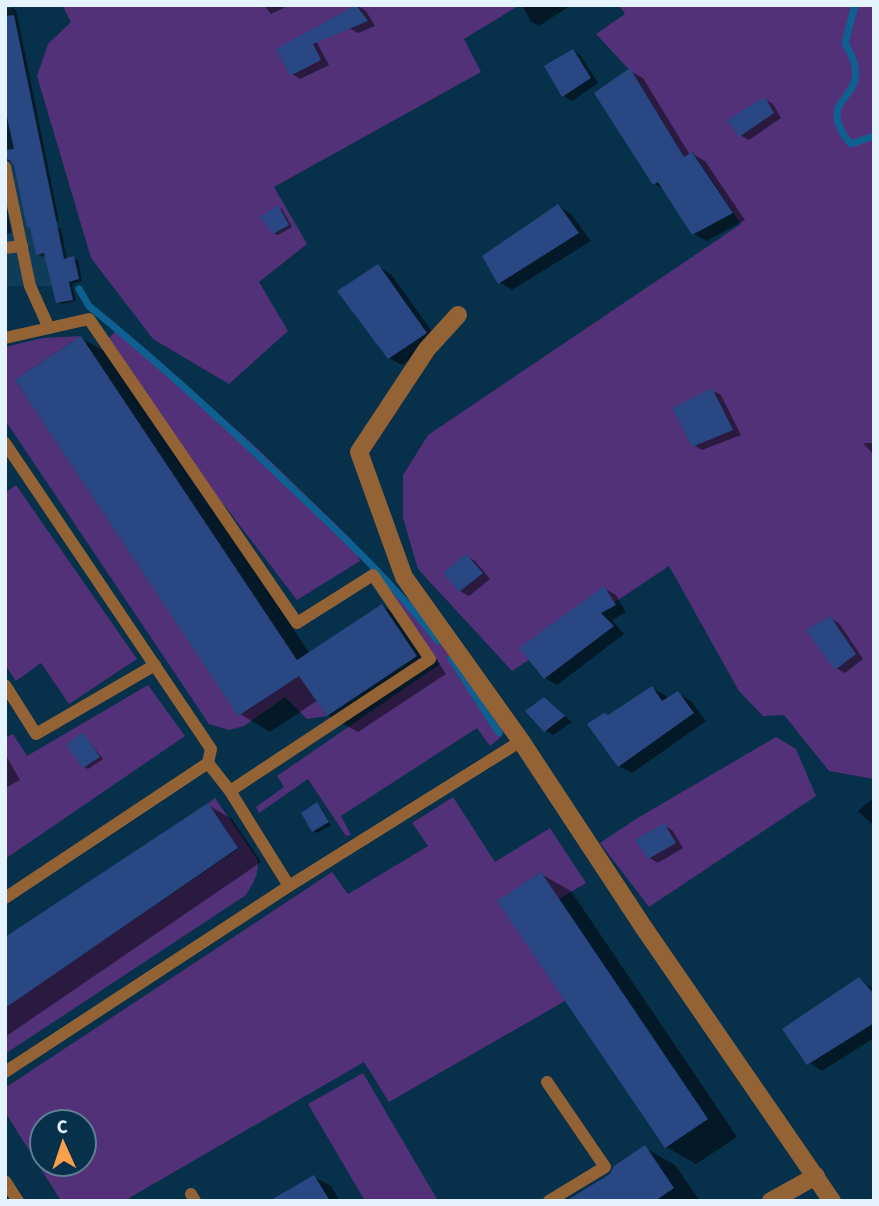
<svg xmlns="http://www.w3.org/2000/svg" width="879" height="1206" font-family="'Source Sans 3',sans-serif">
  <style>
    .built { fill: #0f3d59 }
    .green { fill: #523179; fill-rule: evenodd }
    .shadow { fill: #0007 }
    .lines { fill: none; stroke-linecap: round; stroke-linejoin: round }
    .stream { stroke: #0e6091; stroke-width: 7 }
    .building { fill: #284783 }
    .service { stroke: #936336; stroke-width: 12 }
    .minor { stroke: #936336; stroke-width: 18 }
  </style>
  <rect width="100%" height="100%" fill="#07304a"/>
  <polygon class="built" points="12,6 65,258 74,256 79,279 52,286 5,286 5,7"/>
  <g class="green">
    <polygon points="62,5 520,5 464,39 481,72 274,187 307,244 259,282 288,331 229,384 153,339 91,258 37,76 48,44 71,22"/>
    <polygon points="619,5 874,5 874,779 829,771 784,715 763,716 739,691 669,566 512,671 418,569 403,518 403,475 428,435 741,224 693,152 684,157 636,77 596,34 625,14"/>
    <polygon points="115,332 147,350 258,449 352,540 360,561 297,600 214,492 109,338"/>
    <polygon points="81,336 15,380 238,715 299,675 327,716 307,719 285,697 244,726 229,730 209,724 5,420 5,347 43,338"/>
    <polygon points="16,485 137,659 69,704 41,663 16,681 5,665 5,493"/>
    <polygon points="382,580 415,604 504,726 502,736 490,746 477,728 341,816 351,835 346,836 308,779 259,813 256,807 284,787 277,776 440,664"/>
    <polygon points="148,685 185,736 5,859 5,738 13,734 27,756"/>
    <polygon points="776,737 796,749 816,796 649,907 600,843 636,819"/>
    <path d="M453 797 495 862 550 828 586 883 559 899 541 872 498 901 565 1001 389 1102 364 1062 124 1201H61L5 1112V1088L332 872 348 894 428 846 412 823ZM42 1122H84V1164H42Z"/>
    <path d="M215 798 257 859C260 874 253 883 246 895L5 1054V1007L238 849 208 803Z"/>
    <polygon points="363,1073 438,1201 365,1201 308,1104"/>
  </g>
  <g class="shadow">
    <polygon points="264,5 290,5 271,14"/>
    <polygon points="522,5 571,5 539,26 531,22"/>
    <polygon points="358,6 366,11 375,26 358,33 349,28 343,14"/>
    <polygon points="12,8 16,10 59,221 32,228 13,161 5,161 5,9"/>
    <polygon points="315,39 329,65 300,79 292,74"/>
    <polygon points="573,51 581,56 598,83 572,101 563,96"/>
    <polygon points="630,71 643,78 690,155 692,154 705,161 745,220 707,241 694,234 665,190 655,184"/>
    <polygon points="765,99 773,104 781,118 749,140 740,135"/>
    <polygon points="5,199 12,233 5,234"/>
    <polygon points="558,206 571,214 591,241 512,290 499,282"/>
    <polygon points="278,207 282,209 292,227 278,235 274,233"/>
    <polygon points="57,227 61,229 67,260 74,258 78,260 82,281 72,284 76,301 61,304 57,302 47,255 42,257 38,254"/>
    <polygon points="378,267 391,274 438,340 402,365 389,358"/>
    <polygon points="81,338 111,355 310,654 382,606 412,623 446,674 358,732 328,715 318,700 270,732 240,714"/>
    <polygon points="712,390 721,395 741,435 702,450 693,445"/>
    <polygon points="863,443 874,443 874,455"/>
    <polygon points="466,556 475,561 490,579 469,596 460,591 446,573"/>
    <polygon points="604,588 616,595 626,612 612,620 624,634 557,685 545,678"/>
    <polygon points="830,618 839,623 863,659 845,673 836,668"/>
    <polygon points="652,688 665,695 668,699 678,693 691,701 706,721 632,773 619,766 608,717"/>
    <polygon points="545,699 572,722 553,735 545,730"/>
    <polygon points="83,734 103,759 88,769 84,767"/>
    <polygon points="5,754 20,780 5,788"/>
    <polygon points="871,800 874,801 874,826 858,811"/>
    <polygon points="317,804 321,807 331,825 317,833 313,831"/>
    <polygon points="208,805 232,819 261,862 5,1037 5,939"/>
    <polygon points="664,825 672,830 683,848 658,863 650,858"/>
    <polygon points="541,874 571,891 737,1137 696,1164 666,1147"/>
    <polygon points="859,980 874,989 874,1038 822,1071 809,1063"/>
    <polygon points="645,1148 675,1165 700,1201 570,1201 611,1176"/>
    <polygon points="314,1177 331,1186 340,1201 273,1201"/>
  </g>
  <g class="lines">
    <g class="stream">
      <path d="M855 5 845 43C851 54 858 67 855 80 850 99 831 102 839 125 842 133 845 138 851 144L874 136"/>
      <path d="M79 289 89 306C159 363 226 424 291 487 343 536 394 584 438 641"/>
      <polyline points="451,658 499,733"/>
    </g>
  </g>
  <g class="building">
    <polygon points="356,5 368,21 313,44 321,60 290,76 276,49"/>
    <polygon points="14,15 64,259 74,256 79,279 69,282 73,300 56,303 44,253 36,255 30,227 27,227 14,165 11,161 5,158 5,150 14,149 5,108 5,16"/>
    <polygon points="573,49 591,78 562,97 544,66"/>
    <polygon points="630,68 684,157 692,152 733,213 692,235 658,182 653,185 594,93"/>
    <polygon points="765,97 774,113 739,137 727,120"/>
    <polygon points="558,204 579,233 498,284 482,256"/>
    <polygon points="278,205 289,225 273,234 260,217"/>
    <polygon points="378,264 427,333 388,359 337,291"/>
    <polygon points="81,336 297,660 382,604 417,656 327,716 299,676 238,716 15,380"/>
    <polygon points="712,388 733,430 692,447 672,408"/>
    <polygon points="466,554 483,573 459,592 443,573"/>
    <polygon points="604,586 616,605 601,613 614,626 544,679 519,648"/>
    <polygon points="830,616 856,654 835,670 806,630"/>
    <polygon points="652,686 662,701 678,691 694,713 618,767 587,724 604,713 608,715"/>
    <polygon points="544,697 565,716 544,732 525,711"/>
    <polygon points="83,732 100,757 83,768 66,745"/>
    <polygon points="317,802 329,822 312,832 301,813"/>
    <polygon points="208,803 238,848 5,1008 5,937"/>
    <polygon points="664,823 676,843 648,859 635,840"/>
    <polygon points="541,872 708,1119 665,1148 497,901"/>
    <polygon points="859,977 874,994 874,1023 807,1065 782,1029"/>
    <polygon points="645,1145 674,1188 655,1201 566,1201 610,1174 614,1166"/>
    <polygon points="314,1175 330,1201 269,1201"/>
  </g>
  <g class="lines">
    <g class="service">
      <polyline points="5,167 30,286 49,328"/>
      <polyline points="5,248 22,246"/>
      <polyline points="5,338 89,319 297,623 373,575 430,659 230,791 208,763 5,898"/>
      <polyline points="5,443 211,749 208,763"/>
      <polyline points="5,685 36,734 155,665"/>
      <polyline points="230,791 289,886"/>
      <polyline points="5,1072 289,886 521,741"/>
      <polyline points="547,1082 605,1167 549,1201"/>
      <polyline points="5,1181 18,1201"/>
      <polyline points="191,1194 195,1201"/>
    </g>
    <g class="minor">
      <polyline points="458,315 427,349 359,452 404,577 521,741 644,928 832,1201"/>
      <polyline points="771,1201 816,1176"/>
    </g>
  </g>
  <rect width="879" height="1206" fill="none" stroke="#e5f3ff" stroke-width="14"/>
  <g transform="translate(63 1143) rotate(357)"><circle r="33" fill="#07304a" stroke="#607e92" stroke-width="2"/>
  <path d="M0-5L12 26L0 18L-12 26Z" fill="#f8a14a"/>
  <text y="-10" font-size="19" font-weight="bold" text-anchor="middle" fill="#e5f3ff">С</text>
  </g>
</svg>
